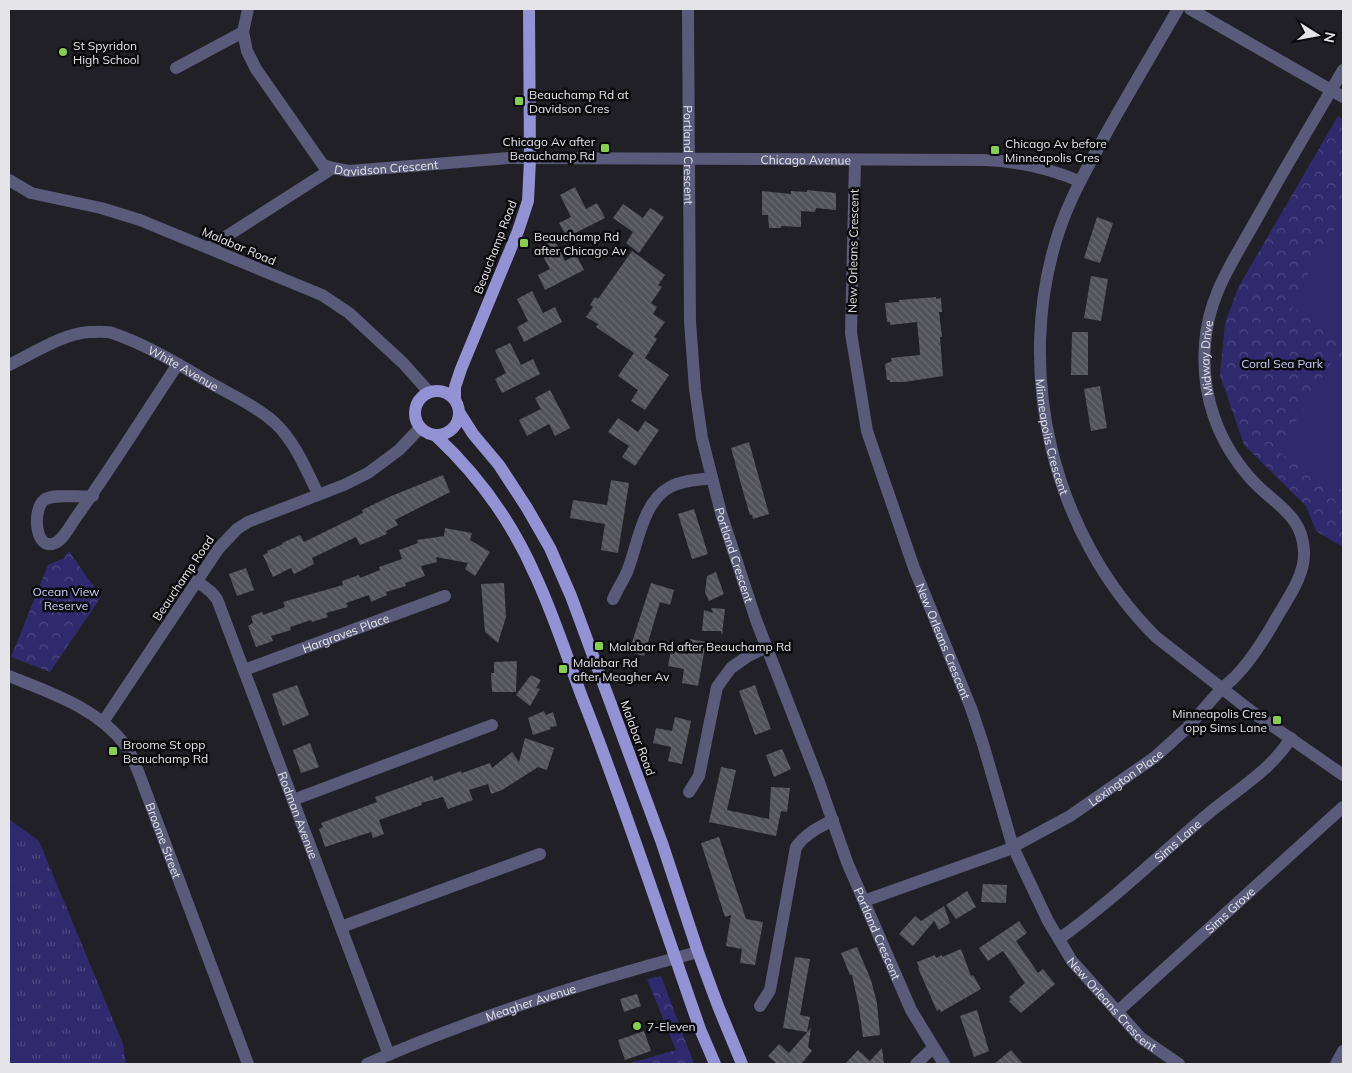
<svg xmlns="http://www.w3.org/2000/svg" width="1352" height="1073" font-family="Mulish,sans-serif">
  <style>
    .grass { fill: url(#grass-tufts) }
    .park { fill: url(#park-crowns) }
    .garden { fill: #31296d }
    .building { fill: url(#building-back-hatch) }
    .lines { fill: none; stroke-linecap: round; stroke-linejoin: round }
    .minor { stroke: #5a5a7b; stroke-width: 12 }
    .major { stroke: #9292d5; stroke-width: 12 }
    .poi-dot { fill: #86cf4b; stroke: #0a0a0d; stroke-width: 2 }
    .labels { text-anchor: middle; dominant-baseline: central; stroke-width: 5; stroke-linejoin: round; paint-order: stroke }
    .poi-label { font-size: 12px; fill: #e5e5e9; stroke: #0a0a0d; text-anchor: start }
    .street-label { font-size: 12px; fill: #e5e5e9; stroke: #0a0a0d }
    .park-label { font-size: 12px; fill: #cdcef8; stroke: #0a0a0d }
  </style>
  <defs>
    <pattern id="grass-tufts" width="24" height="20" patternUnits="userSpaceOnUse" patternTransform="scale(1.25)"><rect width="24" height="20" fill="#31296d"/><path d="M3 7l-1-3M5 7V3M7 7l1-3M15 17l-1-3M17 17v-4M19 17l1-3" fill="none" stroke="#4f4882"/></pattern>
    <pattern id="park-crowns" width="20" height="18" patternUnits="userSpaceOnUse" patternTransform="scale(1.25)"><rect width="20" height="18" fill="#31296d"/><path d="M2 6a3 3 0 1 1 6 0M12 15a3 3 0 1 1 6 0" fill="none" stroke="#4f4882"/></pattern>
    <pattern id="building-back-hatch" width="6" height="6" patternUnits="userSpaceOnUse" patternTransform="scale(1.25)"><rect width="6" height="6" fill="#525259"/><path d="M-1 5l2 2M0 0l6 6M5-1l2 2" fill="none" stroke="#6b6b71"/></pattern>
  </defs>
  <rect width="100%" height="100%" fill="#202026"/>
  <polygon class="grass" points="9,819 39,841 123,1044 126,1064 9,1064"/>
  <g class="park">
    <polygon points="1338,116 1343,119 1343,547 1316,531 1306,506 1244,445 1220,375 1225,323 1239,286"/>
    <polygon points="69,551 101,597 50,672 11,657 48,565 64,558"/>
    <polygon points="661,976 694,1064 627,1064 676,1050 647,979"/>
  </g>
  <g class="garden">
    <polygon points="1343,214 1343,338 1290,306"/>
    <polygon points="1334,358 1343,364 1343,491 1278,452"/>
  </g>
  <g class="building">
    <polygon points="575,187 586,209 597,203 605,218 567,237 559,223 571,217 560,195"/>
    <polygon points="807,190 836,193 836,210 816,208 815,212 801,211 801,227 781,226 781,228 769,228 768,215 762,215 762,191 791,194 791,191 807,192"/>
    <polygon points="623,204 643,218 650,208 664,217 639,253 626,243 633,232 613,218"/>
    <polygon points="1097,217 1113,223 1100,263 1084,258"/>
    <polygon points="554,239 565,261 576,255 584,270 545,290 538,275 550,269 538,247"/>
    <polygon points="632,251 665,275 658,285 662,287 651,303 657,307 653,314 665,322 654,337 657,339 645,358 669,375 645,410 631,401 638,390 618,376 634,353 596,327 598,324 586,317 593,307 590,305 595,297 598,299"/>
    <polygon points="1091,276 1108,279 1101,321 1084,318"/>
    <polygon points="532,291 543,313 555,307 562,322 524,342 517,327 528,321 517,299"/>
    <polygon points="936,297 936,299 941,298 942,312 939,312 942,337 940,337 943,376 904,382 890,382 890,380 887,380 885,364 892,361 891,358 920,355 919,342 917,322 890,325 890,322 887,322 885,303 899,302 899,300"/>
    <polygon points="1072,332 1088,332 1088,375 1071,375"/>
    <polygon points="510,343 521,365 533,359 540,374 502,393 495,379 506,373 495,350"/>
    <polygon points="1100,386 1107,428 1091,431 1084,389"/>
    <polygon points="550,390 570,428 555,436 549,424 527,436 519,420 541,409 535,398"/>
    <polygon points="618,418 638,432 645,421 659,430 635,466 622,457 629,446 608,432"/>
    <polygon points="749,442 769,514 753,519 752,515 750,515 744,495 731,448"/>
    <polygon points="443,475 450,492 395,520 398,525 386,531 387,534 360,545 356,537 312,558 314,564 294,574 291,568 273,577 263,555 268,553 267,551 283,544 282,543 300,535 304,542 363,513 362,510 389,497"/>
    <polygon points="611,480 629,483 618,553 601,550 605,524 570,518 573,500 607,505"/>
    <polygon points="694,509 708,554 692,559 678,514"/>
    <polygon points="445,528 472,533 470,540 490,552 475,576 465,569 468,563 436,557 437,562 421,566 425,576 405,583 406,586 386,592 387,595 371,602 369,595 346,603 348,607 326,613 328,617 312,622 311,620 290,627 291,630 271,636 273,641 256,647 248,626 253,623 251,616 262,612 263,615 285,607 283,602 343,585 342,581 359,575 360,578 380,570 379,567 402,559 399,550 418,543 417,540 444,536"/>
    <polygon points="246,568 254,590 237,596 229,574"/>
    <polygon points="716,572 724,594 709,601 705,592 707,576"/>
    <polygon points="504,583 506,617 498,643 485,632 481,584"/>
    <polygon points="651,583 674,590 670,605 660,602 644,656 629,652"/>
    <polygon points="711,608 725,609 722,635 721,631 702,631 704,610 713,613"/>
    <polygon points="690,639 706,642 698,686 682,683 684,669 668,666 671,650 688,654"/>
    <polygon points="517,661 516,692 492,692 491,673 494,673 494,662"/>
    <polygon points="531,675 541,680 536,688 540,689 530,706 516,695"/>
    <polygon points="297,685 309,715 283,726 272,694"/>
    <polygon points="755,685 771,729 755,735 739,691"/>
    <polygon points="544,711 546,715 553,712 557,726 550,727 551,729 533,735 528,718"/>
    <polygon points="675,717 691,721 682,764 668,761 671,747 653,743 656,728 672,731"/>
    <polygon points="525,738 554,748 547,770 538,767 502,790 491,794 488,784 469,790 473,800 448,809 443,797 421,803 422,805 379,820 384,834 373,838 371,832 325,847 319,829 323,827 321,823 377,802 375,797 432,776 434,781 461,771 462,773 490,763 492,768 512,752 519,762"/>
    <polygon points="310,743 319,767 301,773 293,750"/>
    <polygon points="782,749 791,769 774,777 766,755"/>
    <polygon points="721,767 736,770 727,810 769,819 771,787 790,788 787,812 781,811 776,836 709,822"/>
    <polygon points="719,837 746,919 763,922 755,965 740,963 742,949 726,946 731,915 725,917 701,843"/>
    <polygon points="983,884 1007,885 1006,903 981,902"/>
    <polygon points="967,891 976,907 956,919 946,905"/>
    <polygon points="944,906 950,923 939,930 934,921 913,946 899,934 915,916 921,921"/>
    <polygon points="1019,921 1027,933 1016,941 1038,973 1043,969 1055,984 1021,1013 1009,1001 1011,1000 1009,997 1025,983 1003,951 988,961 979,948"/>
    <polygon points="857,947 871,980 877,1003 880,1035 863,1037 859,1007 852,975 850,975 841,953"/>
    <polygon points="961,949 971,976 973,975 981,989 941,1012 939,1009 937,1011 918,968 919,967 917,962 935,955 936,958 942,955 942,957"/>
    <polygon points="795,957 810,959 800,1015 810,1017 807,1032 783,1028"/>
    <polygon points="637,994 641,1006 624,1012 620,999"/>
    <polygon points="977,1010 989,1051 974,1057 960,1016"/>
    <polygon points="811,1028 808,1047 812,1051 801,1064 777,1064 768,1056 779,1044 789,1053"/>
    <polygon points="644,1031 651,1051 625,1060 618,1040"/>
    <polygon points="882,1048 884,1064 845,1064 858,1050 870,1061"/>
    <polygon points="1011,1050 1023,1064 994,1064"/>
  </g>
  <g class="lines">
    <g class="minor">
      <polyline points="248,9 243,32 247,51 256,69 323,165 333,168"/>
      <path id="s1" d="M688 9 690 322 695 389 702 438 721 513 756 620 819 782 847 862 911 1010 944 1064"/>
      <path id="s2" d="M1178 9C1155 49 1131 89 1108 130 1090 163 1071 195 1059 231 1013 370 1052 534 1156 637L1251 711 1343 775"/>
      <polyline points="1190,9 1343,97"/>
      <polyline points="176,68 243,32"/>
      <path id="s3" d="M855 160 851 333 867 431 914 568 971 708 983 744 1013 847 1048 921 1072 961 1141 1038 1179 1064"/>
      <polyline points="9,180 31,193 101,208 140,220 322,295 349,313 403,363 429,392"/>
      <path id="s4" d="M208 248 333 168 349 171 509 158 983 160C1017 161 1048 168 1079 181"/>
      <path id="s5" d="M9 365C32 354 64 333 89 332 96 332 106 331 112 333 148 345 181 366 214 385 234 396 257 407 275 423 295 442 306 469 318 494"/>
      <path d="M93 496C80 498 53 493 44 500 32 510 35 552 55 543 64 539 71 524 77 516 112 467 144 415 178 364"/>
      <path id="s6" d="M197 581 211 592 217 599 389 1055"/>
      <path d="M613 599C617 590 623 581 627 572 638 545 642 502 670 487 682 480 699 480 712 478"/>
      <path id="s7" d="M244 670 445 596"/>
      <path id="s8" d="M9 676C51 693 98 708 126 746 131 753 134 763 138 771L248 1064"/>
      <polyline points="103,722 219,548 237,529 248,522 344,485 368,473 399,450 420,428"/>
      <polyline points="689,792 699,776 717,687 731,668 748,656 767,647"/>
      <polyline points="293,800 492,725"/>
      <path id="s9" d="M864 901 1007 850 1070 816 1155 757 1187 728 1222 688C1244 673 1264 640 1277 617 1288 598 1305 575 1304 552 1303 514 1273 504 1251 479 1217 441 1201 394 1205 344 1208 296 1233 261 1256 220 1284 169 1314 120 1343 70"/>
      <polyline points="341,927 540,854"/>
      <path id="s10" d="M1059 939C1112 901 1159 855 1209 813 1238 789 1271 770 1291 738"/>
      <path d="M760 1006 770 990 796 847C806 833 818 828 833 820"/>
      <path id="s11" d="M1117 1012 1343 807"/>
      <path id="s12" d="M367 1064C474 1017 585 982 698 952"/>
      <polyline points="916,1064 933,1048"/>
      <polyline points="1336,1064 1343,1051"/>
    </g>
    <g class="major">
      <circle cx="437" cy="413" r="22"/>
      <polyline points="455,400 455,387 461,369 518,231 528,201 530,160 529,9"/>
      <polyline points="459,412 473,434 499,465 527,508 550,548 571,596 662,843 698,952 718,1006 742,1064"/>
      <path d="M436 436C478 475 513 524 536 577 554 616 567 657 582 697 625 806 661 918 700 1029L715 1064"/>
    </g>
  </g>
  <g class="poi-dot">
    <circle cx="63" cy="52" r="5"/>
    <rect x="514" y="96" width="10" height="10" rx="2.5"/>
    <rect x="600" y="143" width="10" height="10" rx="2.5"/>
    <rect x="990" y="145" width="10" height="10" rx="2.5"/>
    <rect x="519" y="238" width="10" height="10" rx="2.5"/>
    <rect x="594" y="641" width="10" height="10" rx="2.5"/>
    <rect x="558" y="664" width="10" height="10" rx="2.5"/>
    <rect x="1272" y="715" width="10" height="10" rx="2.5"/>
    <rect x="108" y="746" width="10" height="10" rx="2.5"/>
    <circle cx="637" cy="1026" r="5"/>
  </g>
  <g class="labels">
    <g class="poi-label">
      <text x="73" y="45">St Spyridon<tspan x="73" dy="14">High School</tspan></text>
      <text x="529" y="94">Beauchamp Rd at<tspan x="529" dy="14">Davidson Cres</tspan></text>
      <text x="595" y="141" text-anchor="end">Chicago Av after<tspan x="595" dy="14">Beauchamp Rd</tspan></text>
      <text x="1005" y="143">Chicago Av before<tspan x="1005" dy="14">Minneapolis Cres</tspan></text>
      <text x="534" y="236">Beauchamp Rd<tspan x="534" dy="14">after Chicago Av</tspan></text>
      <text x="609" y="646">Malabar Rd after Beauchamp Rd</text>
      <text x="573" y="662">Malabar Rd<tspan x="573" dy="14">after Meagher Av</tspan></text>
      <text x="1267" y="713" text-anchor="end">Minneapolis Cres<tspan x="1267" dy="14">opp Sims Lane</tspan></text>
      <text x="123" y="744">Broome St opp<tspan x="123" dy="14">Beauchamp Rd</tspan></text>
      <text x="647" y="1026">7-Eleven</text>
    </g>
    <g class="street-label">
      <text stroke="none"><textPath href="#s1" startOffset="146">Portland Crescent</textPath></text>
      <text stroke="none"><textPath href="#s4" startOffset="622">Chicago Avenue</textPath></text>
      <text stroke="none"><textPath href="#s4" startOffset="202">Davidson Crescent</textPath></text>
      <text transform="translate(239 246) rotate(23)">Malabar Road</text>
      <text transform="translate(495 247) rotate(-69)">Beauchamp Road</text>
      <text transform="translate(853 251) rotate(-89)">New Orleans Crescent</text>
      <text stroke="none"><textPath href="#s9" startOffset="811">Midway Drive</textPath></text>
      <text stroke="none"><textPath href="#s5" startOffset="190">White Avenue</textPath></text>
      <text stroke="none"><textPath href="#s2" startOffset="461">Minneapolis Crescent</textPath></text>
      <text stroke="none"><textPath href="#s1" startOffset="551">Portland Crescent</textPath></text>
      <text transform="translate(183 578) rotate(-56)">Beauchamp Road</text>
      <text stroke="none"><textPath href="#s7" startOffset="108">Hargraves Place</textPath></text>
      <text stroke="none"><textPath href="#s3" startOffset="496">New Orleans Crescent</textPath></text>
      <text transform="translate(638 738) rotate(70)">Malabar Road</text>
      <text stroke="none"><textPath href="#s9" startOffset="291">Lexington Place</textPath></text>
      <text stroke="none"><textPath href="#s6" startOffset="258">Rodman Avenue</textPath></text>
      <text stroke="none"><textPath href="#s8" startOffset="240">Broome Street</textPath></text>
      <text stroke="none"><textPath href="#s10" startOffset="154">Sims Lane</textPath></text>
      <text stroke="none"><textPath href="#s11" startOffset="152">Sims Grove</textPath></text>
      <text stroke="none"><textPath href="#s1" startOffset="956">Portland Crescent</textPath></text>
      <text stroke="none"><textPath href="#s12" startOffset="175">Meagher Avenue</textPath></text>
      <text stroke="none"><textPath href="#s3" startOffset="901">New Orleans Crescent</textPath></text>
    </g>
    <g class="park-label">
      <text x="1282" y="363">Coral Sea Park</text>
      <text x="66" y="591">Ocean View<tspan x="66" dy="14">Reserve</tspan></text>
    </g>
  </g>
  <rect width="1352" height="1073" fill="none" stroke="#e5e5e9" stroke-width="20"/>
  <g transform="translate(1317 35) rotate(101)" stroke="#0a0a0d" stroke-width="4" paint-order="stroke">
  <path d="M0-4L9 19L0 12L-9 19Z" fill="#e5e5e9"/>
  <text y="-8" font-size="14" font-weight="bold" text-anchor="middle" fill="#e5e5e9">N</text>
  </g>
</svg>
